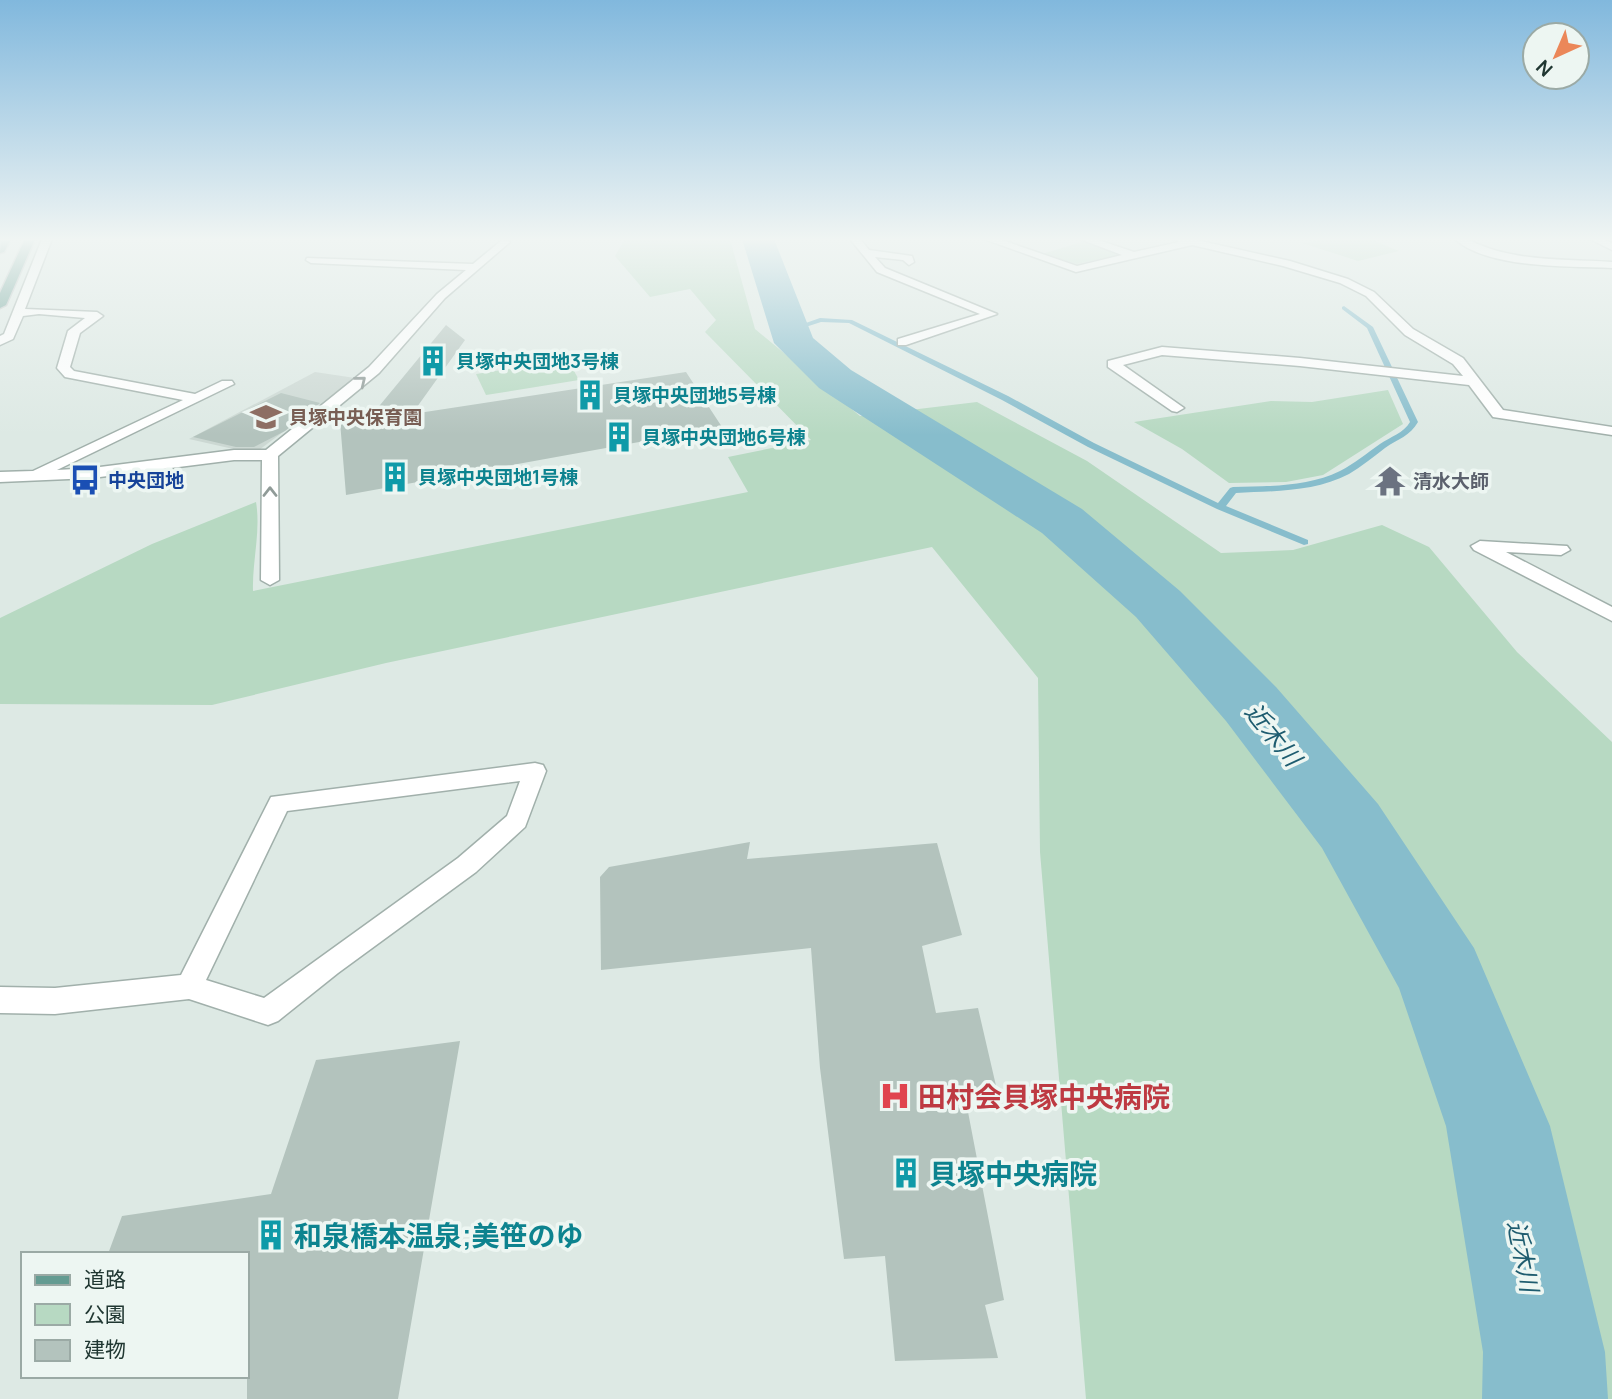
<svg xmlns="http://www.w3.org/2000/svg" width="1612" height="1399" font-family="Manrope,'Noto Sans JP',sans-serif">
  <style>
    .built { fill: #ccd8d3 }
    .green { fill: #b7d9c2 }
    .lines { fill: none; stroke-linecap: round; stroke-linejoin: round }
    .stream { fill: #87bdcc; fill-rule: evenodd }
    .river { fill: #87bdcc; fill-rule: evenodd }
    .building { fill: #b3c3bd }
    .minor-casing { stroke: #a1b0ab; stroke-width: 3 }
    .primary-casing { stroke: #bcc3c2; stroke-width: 3 }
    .minor { fill: #fff; fill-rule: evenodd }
    .primary { fill: #649c92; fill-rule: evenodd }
    .oneway { stroke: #909b98 }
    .labels { text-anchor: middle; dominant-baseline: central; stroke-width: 7; stroke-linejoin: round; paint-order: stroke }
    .far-culture-label { font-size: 19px; font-weight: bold; fill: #0d838f; stroke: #edf6f2; text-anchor: start }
    .far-education-label { font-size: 19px; font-weight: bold; fill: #785e54; stroke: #edf6f2; text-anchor: start }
    .far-transit-label { font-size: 19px; font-weight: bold; fill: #164399; stroke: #edf6f2; text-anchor: start }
    .far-worship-label { font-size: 19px; font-weight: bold; fill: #5b616d; stroke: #edf6f2; text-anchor: start }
    .water-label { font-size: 24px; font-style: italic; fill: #1e5c6f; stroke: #edf6f2 }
    .near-health-label { font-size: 28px; font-weight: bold; fill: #be3a42; stroke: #edf6f2; text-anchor: start }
    .near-culture-label { font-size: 28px; font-weight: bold; fill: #0d838f; stroke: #edf6f2; text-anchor: start }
  </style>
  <rect width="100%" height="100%" fill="#dde9e4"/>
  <polygon class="built" points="315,372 355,378 259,450 251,453 189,439"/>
  <g class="green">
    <path d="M625 239H730L755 329 860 416 977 402 1087 461 1221 553 1293 550 1382 525 1429 547 1517 652 1612 742V1399H1086L1040 852 1038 678 932 547 386 663 212 705 0 704V618L152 544 256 502C261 531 252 562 253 591L748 492 728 457 811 440 705 332 716 320 690 289 650 297 615 256Z"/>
    <polygon points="1327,239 1370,239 1399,251 1358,261 1302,243"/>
    <polygon points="1085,241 1119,255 1077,264 1042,254"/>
    <polygon points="568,360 579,380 486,395 476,374"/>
    <polygon points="1388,390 1403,424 1323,475 1286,482 1229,483 1182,449 1134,422 1271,401 1312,402"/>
  </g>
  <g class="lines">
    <path class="stream" d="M1344 306 1373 327 1418 422C1410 436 1398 439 1385 448 1373 457 1361 467 1349 474 1315 492 1273 491 1236 493L1226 506 1308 540V544L1304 545 1217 509 1088 447 1002 400 849 323 821 322 790 332 786 330 820 318 852 320 1008 396 1094 443 1218 503 1230 488 1233 487C1269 486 1307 487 1340 471 1354 464 1367 453 1380 444 1390 437 1404 433 1410 422L1367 328 1342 309V307Z"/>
    <polygon class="river" points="742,239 774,239 813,338 851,370 1082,509 1180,591 1276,687 1378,804 1474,948 1550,1126 1605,1352 1608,1399 1482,1399 1483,1352 1446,1126 1399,988 1322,848 1226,721 1136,617 1042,533 819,388 774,343"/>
  </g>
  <g class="building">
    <polygon points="446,325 465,340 412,414 686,372 722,427 346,495 339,409 371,416"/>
    <polygon points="281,393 320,403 285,431 254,447 236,447 193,437"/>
    <polygon points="750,842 747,859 937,843 962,935 922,946 936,1013 978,1008 997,1090 964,1091 1004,1300 985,1305 998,1358 895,1361 885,1256 844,1259 820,1068 811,948 601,970 600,877 609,867"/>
    <polygon points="460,1041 398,1399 247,1399 247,1254 108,1254 122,1216 271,1194 316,1060"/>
  </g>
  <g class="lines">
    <g class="minor-casing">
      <g id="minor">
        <polygon points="42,239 52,239 25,309 97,312 103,316 80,333 70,367 74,371 195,394 222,381 232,381 234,384 57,470 92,468 234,450 266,450 369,367 437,294 466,270 311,263 306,260 307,258 473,264 502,240 510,242 445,298 379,373 278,456 279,580 270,585 261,580 262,460 234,460 92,478 0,482 0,472 33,471 183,400 65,377 57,368 68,331 85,318 39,314 23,316 13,339 0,345 0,336 4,334"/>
        <polygon points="850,239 860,239 869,250 912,256 914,262 909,265 903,260 875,257 885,268 997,314 906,345 898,345 898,339 980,314 877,272"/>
        <polygon points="984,239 999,239 1077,266 1122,255 1080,239 1095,239 1134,252 1179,242 1173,239 1192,239 1290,261 1348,279 1374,292 1413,329 1463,358 1503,410 1612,427 1612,435 1493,417 1469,385 1300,366 1162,355 1123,365 1184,408 1177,412 1172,411 1108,367 1108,361 1162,347 1300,358 1463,376 1453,364 1405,335 1366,296 1340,283 1283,266 1192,245 1076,272"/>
        <path d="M1467 239C1510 262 1564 259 1612 262V268C1569 266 1490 269 1456 240Z"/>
        <polygon points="1590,239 1603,239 1612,243 1612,250"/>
        <polygon points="1480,541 1567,546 1570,550 1561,555 1506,552 1612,607 1612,621 1474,550 1471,546"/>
        <path d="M535 763 543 765 546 771 525 827 476 872 338 973 278 1021 268 1025 189 999 55 1014 0 1013V987L55 988 181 975 271 797ZM520 781 507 816 458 858 264 998 206 980 287 811Z"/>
      </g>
    </g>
    <g class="primary-casing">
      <g id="primary">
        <polygon points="1,239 11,239 4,252 0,253"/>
        <polygon points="25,239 35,239 6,305 0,308 0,293"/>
      </g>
    </g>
    <use href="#minor" class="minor"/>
    <use href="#primary" class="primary"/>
  </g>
  <defs><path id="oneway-chevron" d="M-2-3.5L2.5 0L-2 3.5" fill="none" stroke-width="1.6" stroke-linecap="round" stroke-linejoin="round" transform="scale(1.75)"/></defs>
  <g class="oneway">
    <use href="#oneway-chevron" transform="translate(361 381) rotate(-39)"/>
    <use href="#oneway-chevron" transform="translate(270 492) rotate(-90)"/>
  </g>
  <linearGradient id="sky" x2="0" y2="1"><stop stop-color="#81b8dd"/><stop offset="0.55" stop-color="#f0f5f3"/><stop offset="1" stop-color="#f0f5f3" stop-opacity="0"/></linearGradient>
  <rect width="1612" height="435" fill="url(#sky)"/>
  <defs>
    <g id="building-bare" transform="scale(2.415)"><path d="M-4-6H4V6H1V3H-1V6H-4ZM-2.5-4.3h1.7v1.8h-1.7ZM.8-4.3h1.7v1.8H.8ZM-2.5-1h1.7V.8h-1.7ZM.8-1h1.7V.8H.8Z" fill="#0f9aa8" stroke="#edf6f2" stroke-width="2.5" paint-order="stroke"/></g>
    <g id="school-bare" transform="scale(2.415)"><path d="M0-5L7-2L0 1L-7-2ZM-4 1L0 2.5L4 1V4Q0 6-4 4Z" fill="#8d6e63" stroke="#edf6f2" stroke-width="2.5" paint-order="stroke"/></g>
    <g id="bus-bare" transform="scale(2.415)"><path d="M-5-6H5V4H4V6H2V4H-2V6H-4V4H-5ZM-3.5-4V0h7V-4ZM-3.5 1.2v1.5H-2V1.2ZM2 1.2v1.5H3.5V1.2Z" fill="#1a4fb4" stroke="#edf6f2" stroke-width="2.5" paint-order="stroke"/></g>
    <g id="temple-bare" transform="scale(2.415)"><path d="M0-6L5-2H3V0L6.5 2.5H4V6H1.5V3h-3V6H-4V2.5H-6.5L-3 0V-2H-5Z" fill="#6b7280" stroke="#edf6f2" stroke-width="2.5" paint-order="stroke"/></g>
    <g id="hospital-bare" transform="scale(2.415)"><path d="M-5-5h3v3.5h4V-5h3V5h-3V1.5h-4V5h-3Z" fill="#e0444e" stroke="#edf6f2" stroke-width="2.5" paint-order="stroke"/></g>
  </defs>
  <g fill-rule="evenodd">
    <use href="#building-bare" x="433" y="361"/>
    <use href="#building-bare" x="590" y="395"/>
    <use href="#school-bare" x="266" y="417"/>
    <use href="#building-bare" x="619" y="437"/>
    <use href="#building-bare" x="395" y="477"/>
    <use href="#bus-bare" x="85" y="480"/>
    <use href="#temple-bare" x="1390" y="481"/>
    <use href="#hospital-bare" x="895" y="1096"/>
    <use href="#building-bare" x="906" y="1173"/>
    <use href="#building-bare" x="271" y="1235"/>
  </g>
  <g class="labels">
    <g class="far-culture-label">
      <text x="456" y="361">貝塚中央団地3号棟</text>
      <text x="613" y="395">貝塚中央団地5号棟</text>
      <text x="642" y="437">貝塚中央団地6号棟</text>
      <text x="418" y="477">貝塚中央団地1号棟</text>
    </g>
    <g class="far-education-label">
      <text x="289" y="417">貝塚中央保育園</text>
    </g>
    <g class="far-transit-label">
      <text x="108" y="480">中央団地</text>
    </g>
    <g class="far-worship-label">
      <text x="1413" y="481">清水大師</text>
    </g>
    <g class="water-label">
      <text transform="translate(1274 734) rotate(51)">近木川</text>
      <text transform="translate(1524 1256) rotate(79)">近木川</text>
    </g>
    <g class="near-health-label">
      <text x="918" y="1096">田村会貝塚中央病院</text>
    </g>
    <g class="near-culture-label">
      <text x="929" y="1173">貝塚中央病院</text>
      <text x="294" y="1235">和泉橋本温泉;美笹のゆ</text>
    </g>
  </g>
  <rect x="21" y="1252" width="228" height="126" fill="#edf6f2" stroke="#9baaa5" stroke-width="2"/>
  <rect x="35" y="1275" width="35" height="10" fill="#649c92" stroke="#9baaa5" stroke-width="2"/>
  <text x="84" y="1287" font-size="21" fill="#203732">道路</text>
  <rect x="35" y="1304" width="35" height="21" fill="#b7d9c2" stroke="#9baaa5" stroke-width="2"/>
  <text x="84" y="1322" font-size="21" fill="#203732">公園</text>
  <rect x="35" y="1340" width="35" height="21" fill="#b3c3bd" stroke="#9baaa5" stroke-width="2"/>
  <text x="84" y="1357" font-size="21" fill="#203732">建物</text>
  <g transform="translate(1556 56) rotate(224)"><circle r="33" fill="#edf6f2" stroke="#9baaa5" stroke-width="2"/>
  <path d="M0-5L12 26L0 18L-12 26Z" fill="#eb8759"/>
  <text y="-10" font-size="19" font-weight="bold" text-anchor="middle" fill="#203732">N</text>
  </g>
</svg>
